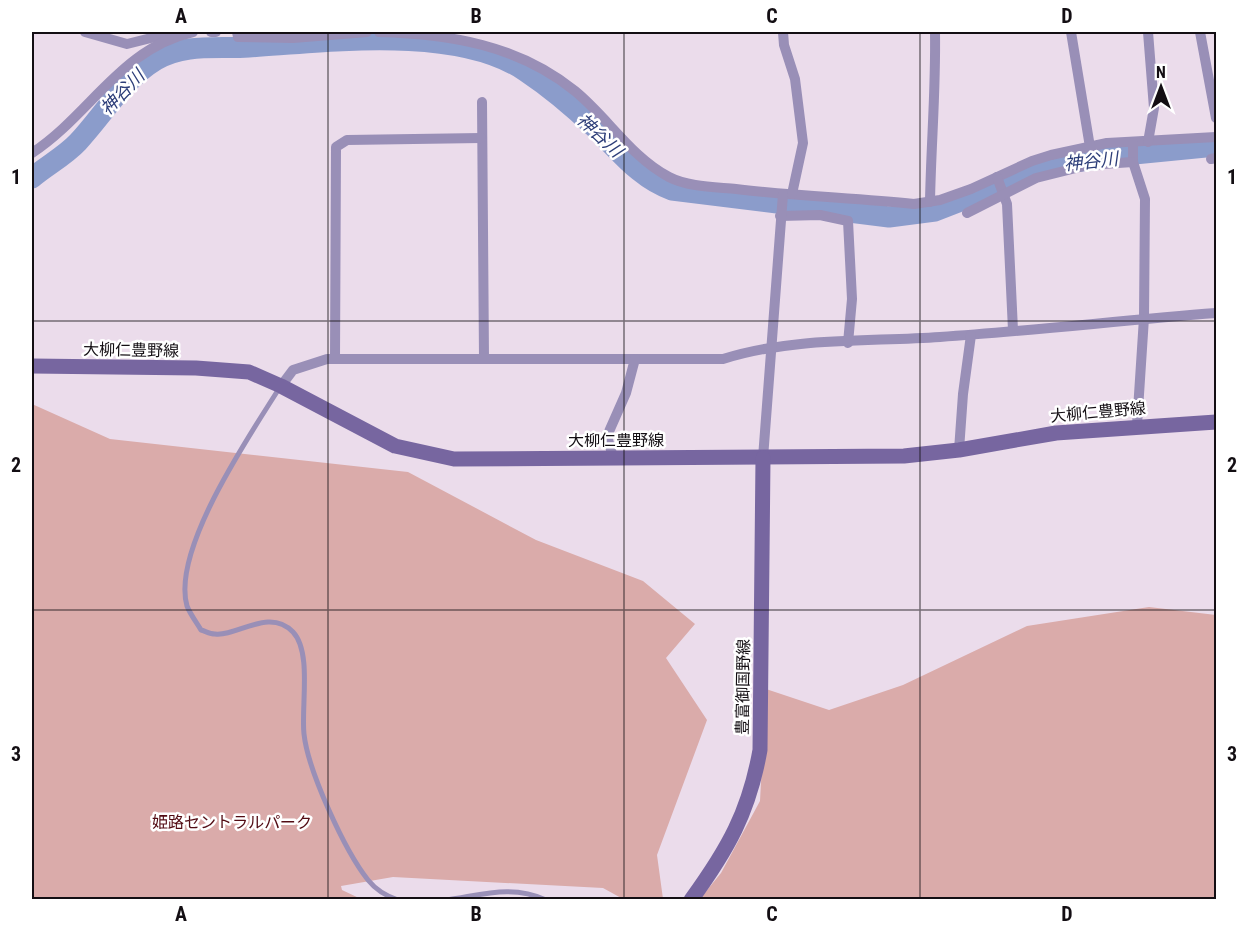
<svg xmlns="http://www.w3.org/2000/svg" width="1248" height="931" font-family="'Roboto Condensed','Noto Sans JP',sans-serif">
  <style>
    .green { fill: #daabaa }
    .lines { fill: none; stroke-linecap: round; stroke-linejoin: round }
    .river { stroke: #8b9ccb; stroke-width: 21 }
    .service { stroke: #998fb7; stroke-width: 5 }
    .minor { stroke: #998fb7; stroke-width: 10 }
    .secondary { stroke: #7766a0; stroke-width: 15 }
    .grid { fill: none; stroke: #130e13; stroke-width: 1.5; stroke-opacity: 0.55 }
    .labels { text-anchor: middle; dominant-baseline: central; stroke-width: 5; stroke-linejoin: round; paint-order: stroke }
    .street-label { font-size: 16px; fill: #130e13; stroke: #fff }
    .park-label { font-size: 16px; fill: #520b13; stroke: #fff }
    .water-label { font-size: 18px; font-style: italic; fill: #2d3e79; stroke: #fff }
    .neatline { fill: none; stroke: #130e13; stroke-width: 2 }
    .grid-label { font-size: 20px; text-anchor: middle; font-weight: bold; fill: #130e13 }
  </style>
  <rect width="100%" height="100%" fill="#ebdceb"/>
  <g class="green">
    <polygon points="32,404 110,439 408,472 536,540 643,581 695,624 666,658 707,720 657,855 663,899 623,899 603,888 393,877 341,886 342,890 361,899 32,899"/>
    <polygon points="1149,607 1216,615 1216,899 699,900 721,873 760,801 766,689 829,710 903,685 1027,626"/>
  </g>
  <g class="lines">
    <path class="river" d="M32 178C46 166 65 156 78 142 104 114 123 80 156 60 185 43 217 49 249 47 327 42 457 25 525 71 549 87 574 108 595 128 619 151 640 179 672 190L889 217 935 211 1053 165 1124 155 1216 146"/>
    <g class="service">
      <path d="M280 387C250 435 171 550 187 606 190 614 197 623 201 630 205 631 210 634 215 634 237 637 269 607 293 632 312 652 301 706 304 734 308 771 345 851 368 880 376 890 386 896 398 900"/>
      <path d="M447 900C482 895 512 884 546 900"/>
    </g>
    <g class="minor">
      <polyline points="85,32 127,44 167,34 169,37"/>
      <polyline points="211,32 216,32"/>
      <polyline points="237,32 238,37 293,38 367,32"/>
      <path d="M379 32C450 34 518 45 575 91 608 118 631 157 669 177 688 187 716 187 736 189 795 196 855 198 914 204L940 200 971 189 1032 161 1051 155 1107 143 1216 137"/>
      <polyline points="783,32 784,45 795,79 803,143 792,194"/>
      <polyline points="1071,32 1090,147"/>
      <polyline points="1200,32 1216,118"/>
      <polyline points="482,102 484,358"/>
      <polyline points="1148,142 1154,108 1148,32"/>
      <polyline points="1133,143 1133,162 1145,199 1144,318 1137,425"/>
      <path d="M32 153C90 115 121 48 193 32"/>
      <polyline points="1211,159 1216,158"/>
      <polyline points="997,177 1007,204 1013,330"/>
      <path d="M930 202C931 145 936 89 935 32"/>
      <polyline points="967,213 1036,178 1088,165 1133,162"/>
      <polyline points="780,216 820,215 848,221 852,299 848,343"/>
      <polyline points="335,359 336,147 347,140 481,138"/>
      <path d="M281 386 293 370 327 359H723C792 337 868 342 940 337 1032 331 1124 320 1216 313"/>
      <polyline points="959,450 963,394 971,335"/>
      <polyline points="613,457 607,436 626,393 635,359"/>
      <polyline points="763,458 783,194"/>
    </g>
    <g class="secondary">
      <polyline points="32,366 196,368 249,372 281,386 395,446 454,459 904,456 959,450 1056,433 1216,422"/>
      <path d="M691 900C728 849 749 812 760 750L763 458"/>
    </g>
  </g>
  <path class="grid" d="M328 32V900M624 32V900M920 32V900M32 321H1216M32 610H1216"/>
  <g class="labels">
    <g class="street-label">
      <text transform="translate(131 350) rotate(1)">大柳仁豊野線</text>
      <text transform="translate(1098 412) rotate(-5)">大柳仁豊野線</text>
      <text x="616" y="440">大柳仁豊野線</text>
      <text transform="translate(743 687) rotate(-89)">豊富御国野線</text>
    </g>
    <g class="park-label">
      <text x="232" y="822">姫路セントラルパーク</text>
    </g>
    <g class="water-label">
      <text transform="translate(122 92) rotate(-46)">神谷川</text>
      <text transform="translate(600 135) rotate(43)">神谷川</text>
      <text transform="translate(1091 161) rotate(-6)">神谷川</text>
    </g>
  </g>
  <rect width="1248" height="931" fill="none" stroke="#ffffff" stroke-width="66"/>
  <g transform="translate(1161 87)" stroke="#ffffff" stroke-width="4.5" paint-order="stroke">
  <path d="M0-4.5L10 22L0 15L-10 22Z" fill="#130e13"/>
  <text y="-9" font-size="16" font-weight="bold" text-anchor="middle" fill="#130e13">N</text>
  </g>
  <rect x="33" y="33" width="1182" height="865" class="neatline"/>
  <g class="grid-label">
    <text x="181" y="23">A</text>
    <text x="476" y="23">B</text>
    <text x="772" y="23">C</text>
    <text x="1067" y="23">D</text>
    <text x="16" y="184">1</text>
    <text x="1232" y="184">1</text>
    <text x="16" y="472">2</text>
    <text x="1232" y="472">2</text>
    <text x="16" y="761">3</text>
    <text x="1232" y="761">3</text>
    <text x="181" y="921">A</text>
    <text x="476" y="921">B</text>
    <text x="772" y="921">C</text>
    <text x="1067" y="921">D</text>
  </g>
</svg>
